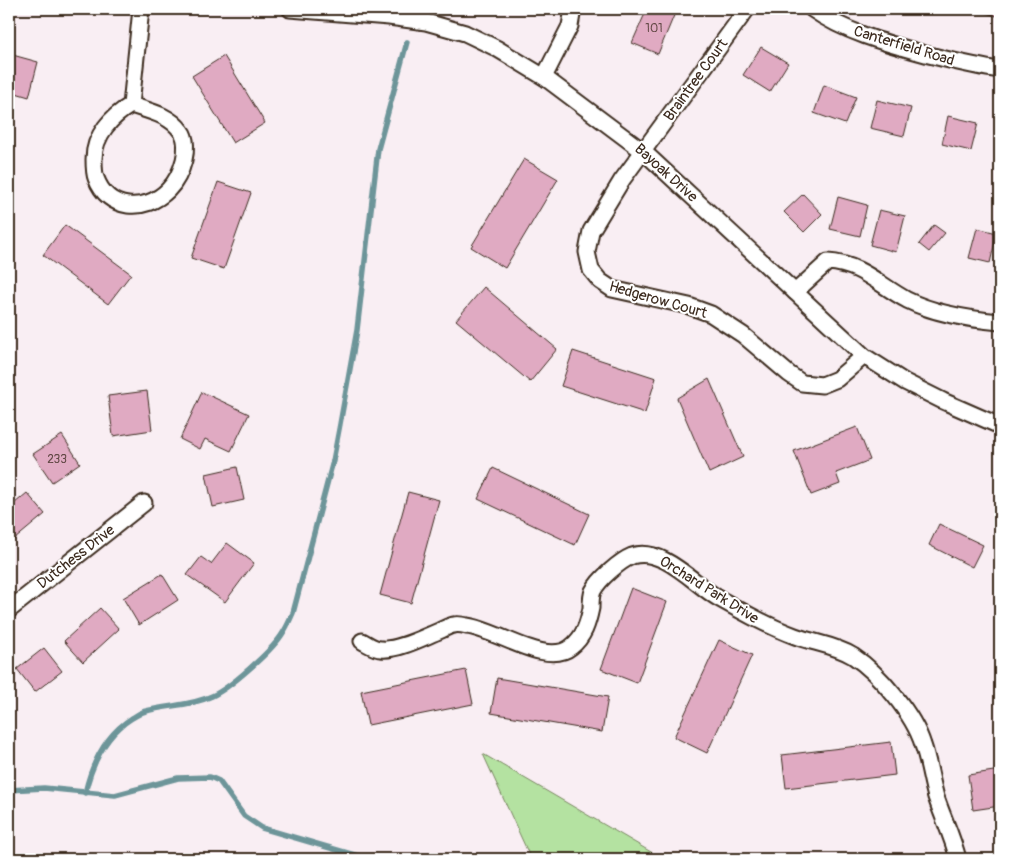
<svg xmlns="http://www.w3.org/2000/svg" width="1009" height="868" font-family="Pangolin,sans-serif">
  <style>
    .green { fill: #b4e2a1; stroke: #788660 }
    .lines { fill: none; stroke-linecap: round; stroke-linejoin: round }
    .stream { stroke: #6d9599; stroke-width: 5.5 }
    .building { fill: #e0aac2; stroke: #3b2a1e }
    .minor-casing { stroke: #3b2a1e; stroke-width: 19 }
    .minor { stroke: #fff; stroke-width: 15 }
    .labels { text-anchor: middle; dominant-baseline: central; stroke-width: 4; stroke-linejoin: round; paint-order: stroke }
    .number-label { font-size: 12px; fill: #644a47 }
    .street-label { font-size: 15px; fill: #3b2a1e; stroke: #fff }
  </style>
  <rect width="100%" height="100%" fill="#f9eef3"/>
  <filter id="ink" filterUnits="userSpaceOnUse"><feTurbulence type="fractalNoise" baseFrequency=".02" numOctaves="2"/><feDisplacementMap in="SourceGraphic" scale="10" xChannelSelector="R" yChannelSelector="G"/><feConvolveMatrix kernelMatrix="1 2 1 2 8 2 1 2 1" color-interpolation-filters="sRGB"/></filter>
  <g filter="url(#ink)">
    <polygon class="green" points="483,754 663,859 531,859"/>
    <g class="lines">
      <g class="stream">
        <polyline points="9,790 44,788 115,795 178,778 210,777 219,781 244,816 262,828 368,859"/>
        <path d="M85 793C92 763 105 735 132 718 136 716 141 712 146 711 168 705 191 706 212 696 230 688 270 652 281 636 286 629 290 620 293 613L333 461 340 424 357 330 378 149 407 42"/>
      </g>
    </g>
    <g class="building">
      <polygon points="647,9 666,9 675,13 658,54 632,43"/>
      <polygon points="987,9 1000,9 1000,17 986,13"/>
      <polygon points="761,47 788,63 770,92 743,75"/>
      <polygon points="9,54 38,62 29,97 9,91"/>
      <polygon points="224,56 265,123 233,143 192,76"/>
      <polygon points="824,85 856,97 845,124 814,113"/>
      <polygon points="877,100 911,108 904,136 870,128"/>
      <polygon points="948,116 978,123 971,151 942,144"/>
      <polygon points="524,159 558,179 505,268 471,247"/>
      <polygon points="218,182 251,193 224,269 191,258"/>
      <polygon points="803,194 822,214 804,232 784,212"/>
      <polygon points="838,197 867,205 860,236 830,229"/>
      <polygon points="879,210 905,216 896,252 870,245"/>
      <polygon points="65,225 131,274 108,304 43,255"/>
      <polygon points="934,225 945,233 929,252 919,244"/>
      <polygon points="977,228 997,233 990,263 969,258"/>
      <polygon points="484,287 557,349 530,382 456,320"/>
      <polygon points="573,351 656,378 645,413 561,386"/>
      <polygon points="709,379 743,457 709,473 677,398"/>
      <polygon points="147,391 152,430 113,436 108,396"/>
      <polygon points="202,392 249,414 231,451 205,439 200,449 180,439"/>
      <polygon points="857,427 870,460 836,473 840,484 811,495 794,451"/>
      <polygon points="62,435 80,463 52,482 33,454"/>
      <polygon points="237,467 244,500 213,507 206,474"/>
      <polygon points="493,468 589,514 575,545 478,499"/>
      <polygon points="408,492 439,500 411,603 380,595"/>
      <polygon points="27,493 45,514 9,544 9,508"/>
      <polygon points="939,524 983,545 972,567 929,545"/>
      <polygon points="227,543 254,563 225,602 187,575 201,557 211,564"/>
      <polygon points="162,574 178,600 139,625 123,598"/>
      <polygon points="631,588 667,602 637,683 601,669"/>
      <polygon points="100,608 119,629 83,662 64,641"/>
      <polygon points="719,640 752,655 707,753 674,737"/>
      <polygon points="44,648 62,671 35,692 17,669"/>
      <polygon points="466,670 473,704 368,725 361,691"/>
      <polygon points="497,678 608,697 602,732 491,713"/>
      <polygon points="891,742 895,775 786,788 782,755"/>
      <polygon points="1000,770 1000,806 973,810 968,775"/>
    </g>
    <g class="lines">
      <g class="minor-casing">
        <g id="minor">
          <polyline points="290,9 389,17 426,22 465,33 496,48 544,77 644,152 864,356 905,382 943,401 1000,426"/>
          <polyline points="747,9 622,180 591,231 587,252 591,270 600,281 612,289 689,306 711,314 743,335 789,374 802,383 822,385 837,379 864,356"/>
          <path d="M812 9C846 33 889 44 929 55 953 61 976 67 1000 70"/>
          <polyline points="544,77 570,26 573,9"/>
          <path d="M131 105C149 111 170 115 181 131 187 138 186 152 184 160 181 172 176 182 168 190 145 213 108 211 96 178 94 173 94 165 94 159 94 135 112 116 131 105Z"/>
          <polyline points="131,105 141,9"/>
          <path d="M795 292 828 262C861 264 879 285 907 300 935 314 969 319 1000 322"/>
          <polyline points="9,610 144,503"/>
          <path d="M362 641C368 644 374 649 381 649 397 651 424 637 439 631 444 629 450 625 454 625 458 624 463 625 467 626 495 629 547 667 571 647 584 637 588 623 591 608 591 603 591 596 593 591 599 579 620 561 632 556 662 546 694 584 718 598 743 612 768 626 795 636 814 643 835 645 853 656 879 673 914 715 923 745 929 762 931 780 936 797 943 818 953 838 958 859"/>
        </g>
      </g>
      <use href="#minor" class="minor"/>
    </g>
  </g>
  <g class="labels">
    <g class="number-label">
      <text x="654" y="28">101</text>
      <text x="57" y="459">233</text>
    </g>
    <g class="street-label">
      <text transform="translate(904 46) rotate(17)">Canterfield Road</text>
      <text transform="translate(696 80) rotate(-54)">Braintree Court</text>
      <text transform="translate(666 173) rotate(42)">Bayoak Drive</text>
      <text transform="translate(658 300) rotate(16)">Hedgerow Court</text>
      <text transform="translate(76 557) rotate(-38)">Dutchess Drive</text>
      <text transform="translate(709 590) rotate(32)">Orchard Park Drive</text>
    </g>
  </g>
  <rect width="1009" height="868" fill="none" stroke="#fff" stroke-width="30"/>
  <rect x="15" y="15" width="979" height="838" fill="none" stroke="#3b2a1e" stroke-width="2" filter="url(#ink)"/>
</svg>
